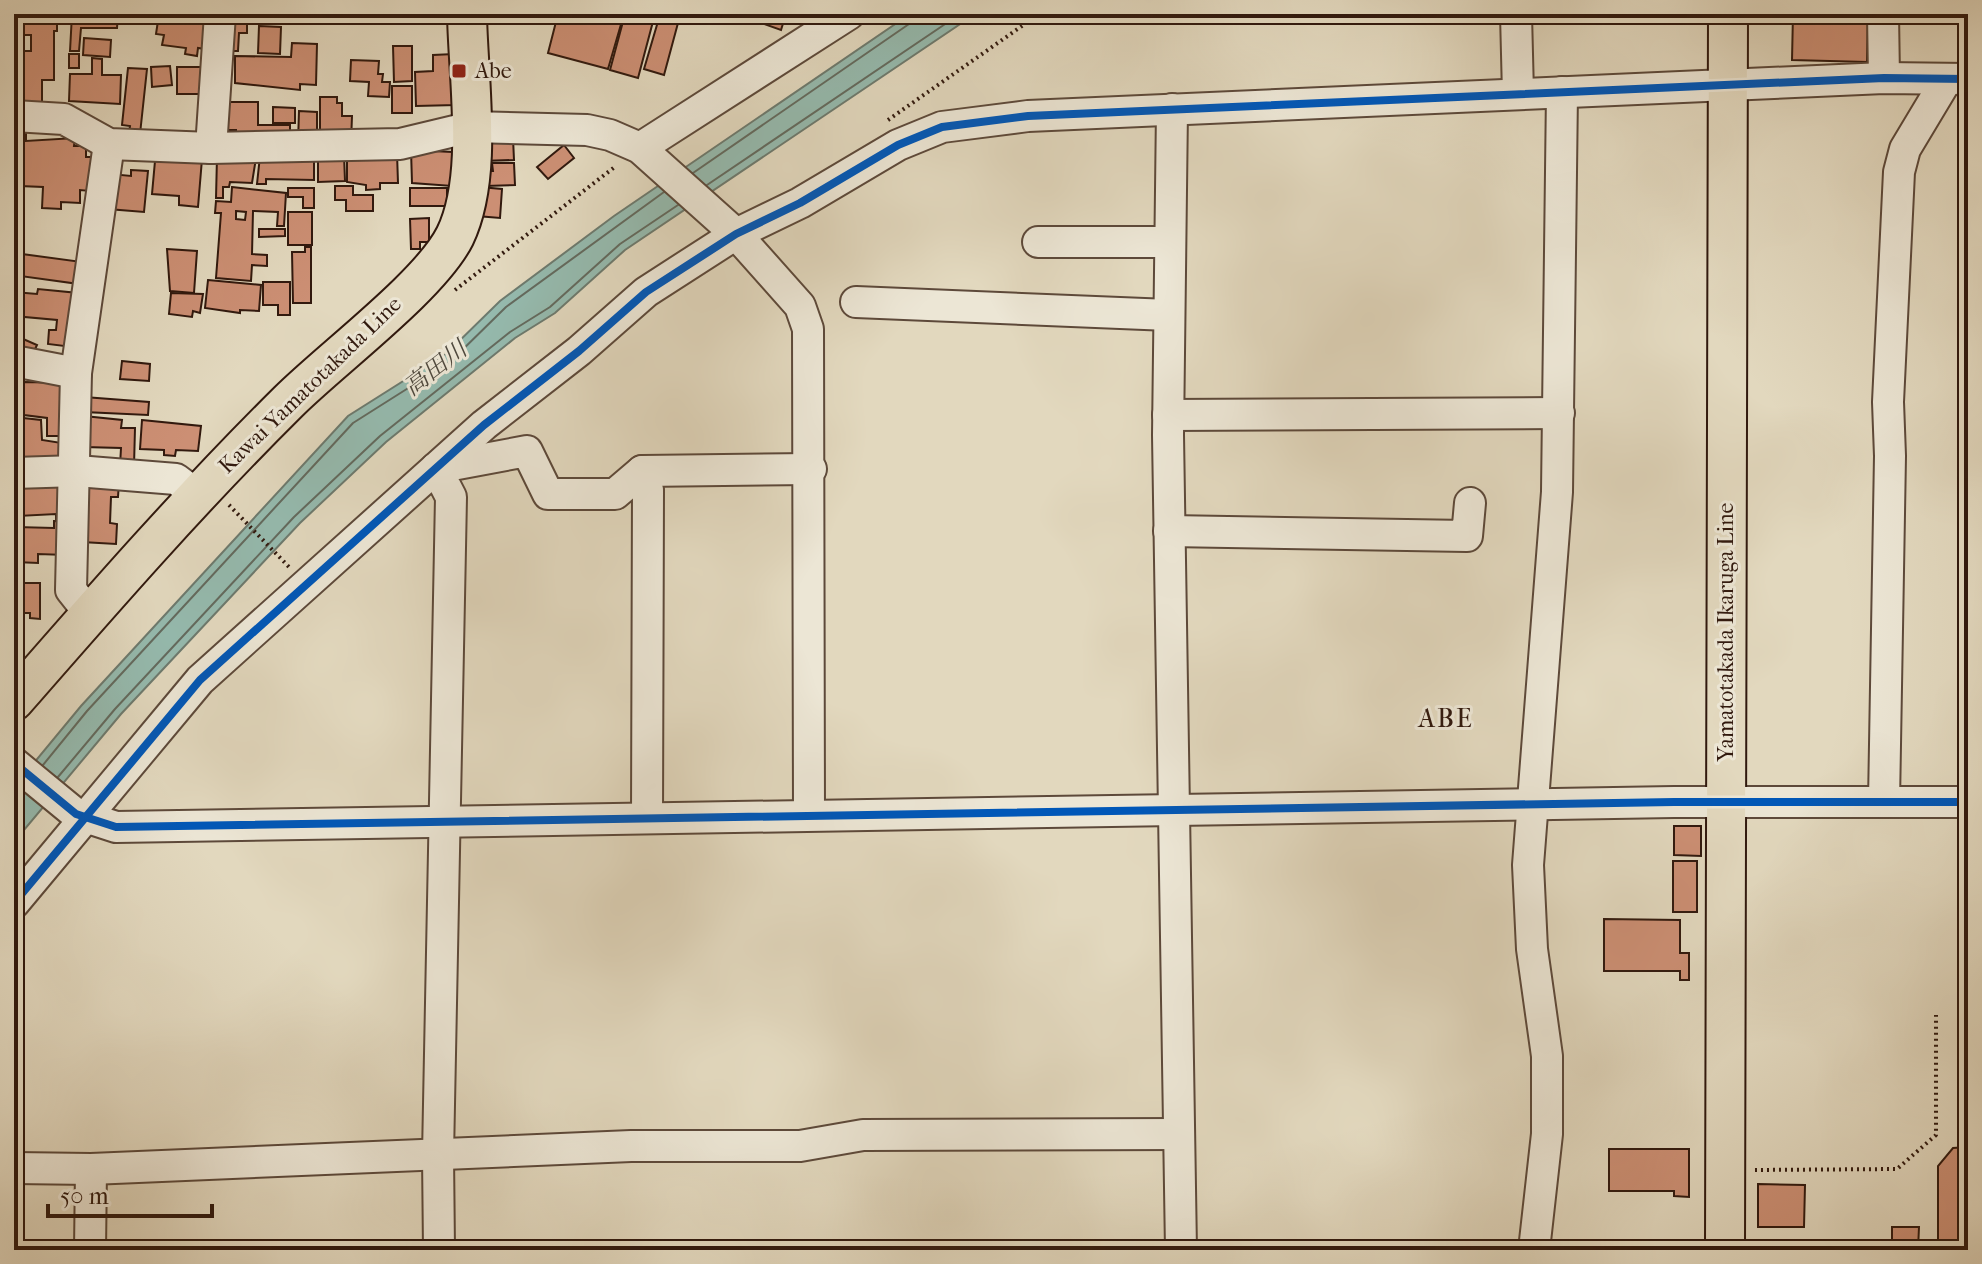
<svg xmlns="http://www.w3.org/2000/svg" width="1982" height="1264" font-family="'IM FELL French Canon','Noto Serif JP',serif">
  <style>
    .water { fill: #95baae; stroke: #6d7a6e; stroke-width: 2 }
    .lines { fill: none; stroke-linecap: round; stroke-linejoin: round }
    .shore { stroke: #636a5e; stroke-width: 2 }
    .building { fill: #cc8f74; stroke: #31190e; stroke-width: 2; fill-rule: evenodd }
    .minor-casing { stroke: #5d493a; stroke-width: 34 }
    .major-casing { stroke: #31190e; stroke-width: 42 }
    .path { stroke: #31190e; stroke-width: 4; stroke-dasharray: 2 4; stroke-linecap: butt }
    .minor { stroke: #ece6d5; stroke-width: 30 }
    .major { stroke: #e2d8be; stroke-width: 38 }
    .cycleway-casing { stroke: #ece6d5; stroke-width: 13 }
    .cycleway { stroke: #0057b8; stroke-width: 8 }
    .poi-dot { fill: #8f2418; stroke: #ece6d5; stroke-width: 3 }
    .labels { text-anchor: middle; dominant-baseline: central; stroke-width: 6; stroke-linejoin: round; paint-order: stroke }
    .poi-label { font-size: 22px; fill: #31190e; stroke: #ece6d5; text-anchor: start }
    .street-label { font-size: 22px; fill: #31190e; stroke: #ece6d5 }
    .water-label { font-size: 24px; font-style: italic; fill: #4f493e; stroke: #ece6d5 }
    .quarter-label { font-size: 26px; letter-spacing: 2px; fill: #31190e; stroke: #ece6d5 }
  </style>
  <rect width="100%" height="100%" fill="#e2d8be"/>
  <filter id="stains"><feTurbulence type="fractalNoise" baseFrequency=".0025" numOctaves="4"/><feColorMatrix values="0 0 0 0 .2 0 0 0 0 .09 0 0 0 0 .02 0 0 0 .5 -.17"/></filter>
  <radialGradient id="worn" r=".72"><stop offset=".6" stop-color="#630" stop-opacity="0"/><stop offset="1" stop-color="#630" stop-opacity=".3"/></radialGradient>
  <polygon class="water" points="910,14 975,14 625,250 555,313 515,338 386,442 300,523 121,714 14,842 14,787 81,706 348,416 446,354 500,301 614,216"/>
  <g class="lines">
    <g class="shore">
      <polyline points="693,173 909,24 913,14"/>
      <polyline points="707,185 960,14"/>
      <polyline points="43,765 87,711 353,423 451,361 506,307 664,192"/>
      <polyline points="58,777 115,709 294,517 380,436 510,332 550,307 620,244 678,205"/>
    </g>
  </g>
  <g class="building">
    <polygon points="14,14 57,14 57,31 54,31 54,80 42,80 42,107 22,107 22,92 14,92 14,58 22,58 22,51 31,51 31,35 14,35"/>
    <polygon points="72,14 118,14 117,28 81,28 79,51 70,51"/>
    <polygon points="159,14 208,20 205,49 198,48 197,56 185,54 186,48 162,45 164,35 156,34"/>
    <polygon points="226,14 272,14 271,24 247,22 247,33 239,33 238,51 223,51"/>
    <polygon points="295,14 339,14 338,24 295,20"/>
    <polygon points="344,14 383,14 383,19"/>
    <polygon points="558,14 624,14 608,69 548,53"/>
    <polygon points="625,14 655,14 638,78 610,70"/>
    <polygon points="736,14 786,14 781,30"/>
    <polygon points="1793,14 1868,14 1867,62 1792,60"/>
    <polygon points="659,18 678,23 664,75 644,69"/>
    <polygon points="259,26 281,27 280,54 258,53"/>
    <polygon points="84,38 111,40 110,57 83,55"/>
    <polygon points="292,43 317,44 316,85 300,84 300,90 235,83 235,56 291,57"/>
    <polygon points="393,46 412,46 412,81 394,82"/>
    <rect x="69" y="54" width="10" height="14"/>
    <polygon points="454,54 456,105 416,106 415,72 433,71 433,55"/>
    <polygon points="92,58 102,59 102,75 121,75 120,104 69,101 70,74 92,74"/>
    <polygon points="351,60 379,61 378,74 383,74 382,82 390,82 389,97 368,96 369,82 350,81"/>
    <polygon points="170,66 172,85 152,87 151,67"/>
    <rect x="177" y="67" width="25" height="27"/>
    <polygon points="128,68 147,69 140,134 129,133 130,126 122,125"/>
    <rect x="392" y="86" width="20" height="27"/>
    <polygon points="320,97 337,97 337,103 342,103 342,116 352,116 351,143 320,142"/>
    <polygon points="219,102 258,102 258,125 290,125 290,143 236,143 236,130 219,130"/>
    <polygon points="273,107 295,108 295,123 273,123"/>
    <polygon points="299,111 317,112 317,143 298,143"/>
    <polygon points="14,128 26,128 26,141 75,138 74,146 86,146 86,157 92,157 90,191 80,190 80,203 61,202 61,209 42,208 43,187 20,186 22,148 14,148"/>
    <polygon points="513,138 514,160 482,161 482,139"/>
    <polygon points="564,145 574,158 548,179 537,167"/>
    <polygon points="411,150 453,152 452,186 412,183"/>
    <polygon points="397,153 398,183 380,183 380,189 366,190 366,185 347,182 347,155"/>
    <polygon points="314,155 314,180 266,179 266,184 257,184 260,156"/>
    <polygon points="344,155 345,181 318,182 318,156"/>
    <polygon points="170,157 202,159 198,207 179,205 179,196 152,194 155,161 170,162"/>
    <polygon points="217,157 256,158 252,183 230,182 229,187 223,187 223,198 216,198"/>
    <polygon points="492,163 514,163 515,185 485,186 485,171 493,171"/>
    <polygon points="131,170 148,171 144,212 108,209 111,174 131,176"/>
    <polygon points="335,186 353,186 353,195 373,195 373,211 346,211 346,200 335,200"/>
    <path d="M232 187 286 193 284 226H277L278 212 253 211 252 254 267 255V266L252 265 251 281 216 278 221 213H215L216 201 231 202ZM236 211 246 212 245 220 236 219Z"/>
    <polygon points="480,187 502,189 500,218 477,216"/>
    <polygon points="288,188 314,188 314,208 303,208 303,197 288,197"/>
    <rect x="410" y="188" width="37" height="18"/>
    <rect x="288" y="212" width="24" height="33"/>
    <polygon points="429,218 429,242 420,242 420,249 411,249 410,219"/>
    <polygon points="259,229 285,229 285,236 259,237"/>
    <polygon points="305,247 311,247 311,303 293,303 292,252 305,252"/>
    <polygon points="167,249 197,251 194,293 170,291"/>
    <polygon points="22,254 82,262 79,284 20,276"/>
    <polygon points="14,277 14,292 37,294 38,289 78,293 72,347 48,344 49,330 56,330 57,320 14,316"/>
    <polygon points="208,280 261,285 259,311 240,310 240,313 205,308"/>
    <polygon points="263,282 290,282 290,315 278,315 278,305 263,305"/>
    <polygon points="171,293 203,294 200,313 193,311 192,317 169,314"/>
    <polygon points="14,335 37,345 30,360 14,353"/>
    <polygon points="122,361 150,364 149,381 120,379"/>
    <polygon points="24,382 68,383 68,436 47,436 47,418 24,415"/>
    <polygon points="84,397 149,402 148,415 84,412"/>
    <polygon points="84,416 122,420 121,428 135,428 134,466 120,466 121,448 84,447"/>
    <polygon points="23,418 41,420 42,440 68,444 68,461 23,462"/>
    <polygon points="142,420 201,426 198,451 176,450 175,456 164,455 164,450 140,449"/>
    <rect x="14" y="440" width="5" height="22"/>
    <polygon points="16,479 67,482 68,519 56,520 56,514 18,516"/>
    <polygon points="84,481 119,482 118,497 111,497 110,523 117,524 116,544 82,542"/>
    <polygon points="54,521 68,522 66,555 38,554 38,563 15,562 16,527 54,528"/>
    <polygon points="14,583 40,583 40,619 30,618 30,613 14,613"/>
    <polygon points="1674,826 1701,826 1701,856 1674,855"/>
    <rect x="1673" y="861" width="24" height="51"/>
    <polygon points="1604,919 1680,920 1680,953 1689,953 1689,980 1680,980 1680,971 1604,971"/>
    <polygon points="1968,1147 1968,1250 1938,1250 1938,1166 1953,1148"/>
    <polygon points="1609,1149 1689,1149 1689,1197 1674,1196 1674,1191 1609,1191"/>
    <polygon points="1758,1184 1805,1185 1804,1227 1758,1227"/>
    <polygon points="1892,1227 1919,1227 1918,1250 1892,1250"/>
    <rect x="1556" y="1246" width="111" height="4"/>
  </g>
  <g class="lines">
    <g class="minor-casing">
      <g id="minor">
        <polyline points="1516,14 1518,94"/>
        <polyline points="1883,14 1884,78"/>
        <polyline points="1172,109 1168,435 1181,1250"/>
        <polyline points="14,116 64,119 109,144 211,148 400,144 471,127 587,130 610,135 640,148 736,234 800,306 808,329 809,815"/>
        <polyline points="211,148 220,14"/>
        <polyline points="640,148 849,14"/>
        <polyline points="1038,242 1170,242"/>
        <polyline points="856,302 1169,315"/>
        <polyline points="14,361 76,373"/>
        <polyline points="1168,415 1559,413"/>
        <polyline points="642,471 648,490 647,818"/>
        <polyline points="14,473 77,471 176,479 196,494"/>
        <polyline points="1169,531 1467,536 1470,503"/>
        <polyline points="90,614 71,590 76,373 109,144"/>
        <polyline points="14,763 76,814 116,827 1674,802 1968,802"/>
        <polyline points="1884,802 1890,456 1888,402 1899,172 1905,149 1947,79"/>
        <polyline points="14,903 200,680 484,425 579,351 646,292 736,234 800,203 898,145 942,127 1028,116 1884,78 1968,79"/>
        <polyline points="14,1168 91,1169 631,1146 800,1146 863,1135 1179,1134"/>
        <polyline points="90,1250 91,1169"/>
        <polyline points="439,1250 438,1155 451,497 436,468 527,451 548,494 615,494 642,471 811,469"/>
        <polyline points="1534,1250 1547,1134 1547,1056 1532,949 1528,865 1557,492 1562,92"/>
      </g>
    </g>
    <g class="major-casing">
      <g id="major">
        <path d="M14 701C103 599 192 497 288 402 331 359 430 286 455 236 484 176 468 80 467 14"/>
        <polyline points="1725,1250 1728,14"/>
      </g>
    </g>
    <g class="path">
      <polyline points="888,120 1039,14"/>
      <polyline points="455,290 616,166"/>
      <polyline points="229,505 290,568"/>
      <polyline points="1755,1170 1897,1169 1936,1135 1936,1015"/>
    </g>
    <use href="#minor" class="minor"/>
    <use href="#major" class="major"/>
    <g class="cycleway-casing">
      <g id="cycleway">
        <polyline points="14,763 76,814 116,827 1674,802 1968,802"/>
        <polyline points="14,903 200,680 484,425 579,351 646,292 736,234 800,203 898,145 942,127 1028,116 1884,78 1968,79"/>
      </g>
    </g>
    <use href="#cycleway" class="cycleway"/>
  </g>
  <rect class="poi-dot" x="451" y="63" width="16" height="16" rx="4"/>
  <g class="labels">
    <g class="poi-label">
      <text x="475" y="71">Abe</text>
    </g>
    <g class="street-label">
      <text transform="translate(310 385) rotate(-44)">Kawai Yamatotakada Line</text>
      <text transform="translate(1726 632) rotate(-90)">Yamatotakada Ikaruga Line</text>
    </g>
    <g class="water-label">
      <text transform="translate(435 368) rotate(-38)">高田川</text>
    </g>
    <g class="quarter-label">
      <text x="1446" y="718">ABE</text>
    </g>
  </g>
  <rect width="1982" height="1264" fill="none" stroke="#e2d8be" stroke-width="48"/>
  <rect x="16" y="16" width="1950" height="1232" fill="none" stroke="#31190e" stroke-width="4"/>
  <rect x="24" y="24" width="1934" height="1216" fill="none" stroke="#31190e" stroke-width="2"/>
  <path d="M48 1204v12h164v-12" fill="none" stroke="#31190e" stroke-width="4"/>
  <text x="60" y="1204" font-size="24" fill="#31190e" stroke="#ece6d5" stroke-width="6" paint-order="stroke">50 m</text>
  <rect width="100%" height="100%" filter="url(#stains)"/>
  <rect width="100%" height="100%" fill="url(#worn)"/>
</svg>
